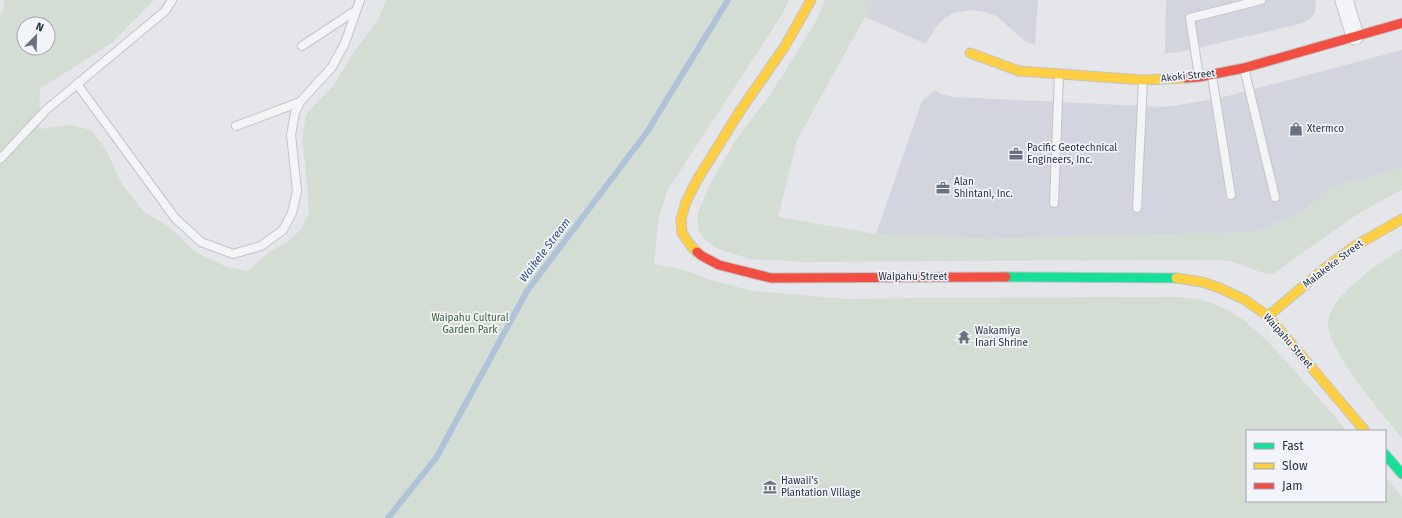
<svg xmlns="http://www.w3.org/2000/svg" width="1402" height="518" font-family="'Fira Sans',sans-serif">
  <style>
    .built { fill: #d2d5dd }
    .green { fill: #d4ddd4; fill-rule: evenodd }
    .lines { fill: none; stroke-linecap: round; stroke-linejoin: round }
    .stream { stroke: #b0c2d7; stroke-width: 6 }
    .lane-casing { stroke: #c2c4c8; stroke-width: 10 }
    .street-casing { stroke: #c2c4c8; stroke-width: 19 }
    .fast-casing { stroke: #c2c4c8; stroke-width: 11 }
    .slow-casing { stroke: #c2c4c8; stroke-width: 11 }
    .jam-casing { stroke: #c2c4c8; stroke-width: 11 }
    .lane { stroke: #f3f4f6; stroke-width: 8 }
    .street { stroke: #f3f4f6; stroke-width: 17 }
    .fast { stroke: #16e098; stroke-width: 9 }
    .slow { stroke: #ffcf43; stroke-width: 9 }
    .jam { stroke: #f24e42; stroke-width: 9 }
    .labels { text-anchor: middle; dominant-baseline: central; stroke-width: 3.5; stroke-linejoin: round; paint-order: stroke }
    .street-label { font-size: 10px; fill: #283245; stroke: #f2f4f9 }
    .poi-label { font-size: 10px; fill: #283245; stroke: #f2f4f9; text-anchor: start }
    .park-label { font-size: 10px; fill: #3b6334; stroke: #f2f4f9 }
    .water-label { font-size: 11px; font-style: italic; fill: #2e4f7e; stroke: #f2f4f9 }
  </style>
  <rect width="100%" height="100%" fill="#e4e6ea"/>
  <g class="built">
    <polygon points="872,0 1038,0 1035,45 1026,42 996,16 985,12 970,10 953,13 945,18 936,27 926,44 865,17"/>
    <polygon points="1166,0 1316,0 1316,2 1315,13 1310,19 1299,24 1181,52 1165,53"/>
    <polygon points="1402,50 1402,168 1330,188 1302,212 1256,232 987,239 876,234 922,101 935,90 941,94 953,97 1166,107 1192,103 1228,96"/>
  </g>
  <g class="green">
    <path d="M4 0H154L113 42 40 89 39 129 70 125 91 130 105 148 122 184 143 211 171 228 195 252 227 267 248 271 269 252 290 240 302 228 309 212 306 171 302 138 306 115 320 99 332 87 352 55 379 18 386 0H789L783 13 667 191 658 220 654 264 684 270 711 280 752 291 847 299 917 298 1176 297C1184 298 1193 298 1201 300 1240 309 1267 340 1293 369 1311 389 1329 410 1347 431H1247V501H1385V477L1402 497V518H0V16L4 8ZM24 24H48V48H24Z"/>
    <path d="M825 0H872L865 17 797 140 778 217 876 234 987 239 1256 232 1302 212 1330 188 1402 168V190L1359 213 1325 237 1273 274C1257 274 1244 263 1228 261 1212 259 1196 260 1180 260L805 262 749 259 716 248 703 238 698 229V213L711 182 735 141 770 95 815 23Z"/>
    <path d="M1402 249V438C1384 416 1327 350 1328 323 1329 297 1380 261 1402 249Z"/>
  </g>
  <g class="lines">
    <polyline class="stream" points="388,518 436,458 527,291 647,132 728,0"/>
    <g class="lane-casing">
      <g id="lane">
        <polyline points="302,46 355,11"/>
        <polyline points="1244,68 1275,197"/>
        <polyline points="1199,76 1190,18 1261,0"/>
        <polyline points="1212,76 1231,195"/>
        <polyline points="77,84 175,218 201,242 233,254 261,246 283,230 292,213 297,191 291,135 295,113 300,102 332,67 345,43 360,0"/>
        <polyline points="236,126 300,102"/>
        <polyline points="0,159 46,110 165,11 172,0"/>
        <polyline points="1054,203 1059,74"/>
        <polyline points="1137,208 1143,81"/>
      </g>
    </g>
    <g class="street-casing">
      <polyline id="street" points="1344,0 1355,36"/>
    </g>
    <g class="fast-casing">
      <g id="fast">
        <polyline points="1006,277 1176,278"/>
        <polyline points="1385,454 1402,474"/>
      </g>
    </g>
    <g class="slow-casing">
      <g id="slow">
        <polyline points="970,53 1019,71 1143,80 1186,78"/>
        <polyline points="697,252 691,246 682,233 681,219 686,202 697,180 740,111 785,46 811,0"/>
        <polyline points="1176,278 1202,282 1220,288 1245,300 1268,316 1365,431"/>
        <polyline points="1268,316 1325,268 1355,246 1402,219"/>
      </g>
    </g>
    <g class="jam-casing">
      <g id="jam">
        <polyline points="1186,78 1199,77 1244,68 1402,23"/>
        <polyline points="697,252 702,256 719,265 771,278 1006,277"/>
      </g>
    </g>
    <use href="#lane" class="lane"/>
    <use href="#street" class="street"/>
    <use href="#fast" class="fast"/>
    <use href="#slow" class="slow"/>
    <use href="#jam" class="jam"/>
  </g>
  <defs>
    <g id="shop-bare" transform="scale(1.08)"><path d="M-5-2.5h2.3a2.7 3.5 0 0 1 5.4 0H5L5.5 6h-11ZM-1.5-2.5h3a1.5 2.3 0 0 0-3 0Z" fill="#6a717f" stroke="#f2f4f9" stroke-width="2.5" paint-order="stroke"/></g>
    <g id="office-bare" transform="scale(1.08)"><path d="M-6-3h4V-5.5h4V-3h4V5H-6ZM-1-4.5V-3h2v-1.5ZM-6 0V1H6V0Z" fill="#6a717f" stroke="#f2f4f9" stroke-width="2.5" paint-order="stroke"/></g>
    <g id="temple-bare" transform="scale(1.08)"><path d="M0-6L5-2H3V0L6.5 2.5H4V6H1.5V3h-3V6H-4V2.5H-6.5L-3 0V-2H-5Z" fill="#6a717f" stroke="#f2f4f9" stroke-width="2.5" paint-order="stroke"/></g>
    <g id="museum-bare" transform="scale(1.08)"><path d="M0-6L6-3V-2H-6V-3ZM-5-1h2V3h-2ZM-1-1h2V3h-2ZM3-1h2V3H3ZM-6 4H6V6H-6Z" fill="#6a717f" stroke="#f2f4f9" stroke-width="2.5" paint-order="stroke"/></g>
  </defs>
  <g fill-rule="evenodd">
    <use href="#shop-bare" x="1296" y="129"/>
    <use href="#office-bare" x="1016" y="154"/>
    <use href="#office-bare" x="943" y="188"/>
    <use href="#temple-bare" x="964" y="337"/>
    <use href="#museum-bare" x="770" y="487"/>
  </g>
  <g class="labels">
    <g class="street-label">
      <text transform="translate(1188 76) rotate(-6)">Akoki Street</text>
      <text transform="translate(1333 264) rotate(-37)">Malakeke Street</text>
      <text x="913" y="277">Waipahu Street</text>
      <text transform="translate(1288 341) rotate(49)">Waipahu Street</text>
    </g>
    <g class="poi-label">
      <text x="1307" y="129">Xtermco</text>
      <text x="1027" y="148">Pacific Geotechnical<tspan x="1027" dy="12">Engineers, Inc.</tspan></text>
      <text x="954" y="182">Alan<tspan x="954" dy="12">Shintani, Inc.</tspan></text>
      <text x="975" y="331">Wakamiya<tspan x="975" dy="12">Inari Shrine</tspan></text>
      <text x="781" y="481">Hawaii's<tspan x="781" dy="12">Plantation Village</tspan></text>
    </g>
    <g class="park-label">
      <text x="470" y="318">Waipahu Cultural<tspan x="470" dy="12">Garden Park</tspan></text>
    </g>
    <g class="water-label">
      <text transform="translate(545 250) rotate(-53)">Waikele Stream</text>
    </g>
  </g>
  <rect x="1246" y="430" width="140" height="72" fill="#f2f4f9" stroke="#a1a6b1"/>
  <rect x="1254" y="443" width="20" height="6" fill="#16e098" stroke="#a1a6b1"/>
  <text x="1282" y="450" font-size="12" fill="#283245">Fast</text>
  <rect x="1254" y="463" width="20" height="6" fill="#ffcf43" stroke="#a1a6b1"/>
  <text x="1282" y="470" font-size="12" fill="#283245">Slow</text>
  <rect x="1254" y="483" width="20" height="6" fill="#f24e42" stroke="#a1a6b1"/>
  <text x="1282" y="490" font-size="12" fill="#283245">Jam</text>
  <g transform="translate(36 36) rotate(23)"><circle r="19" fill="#f2f4f9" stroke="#a1a6b1"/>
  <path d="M0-3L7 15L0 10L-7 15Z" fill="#6a717f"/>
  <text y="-6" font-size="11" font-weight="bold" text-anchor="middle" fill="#283245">N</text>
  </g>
</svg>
